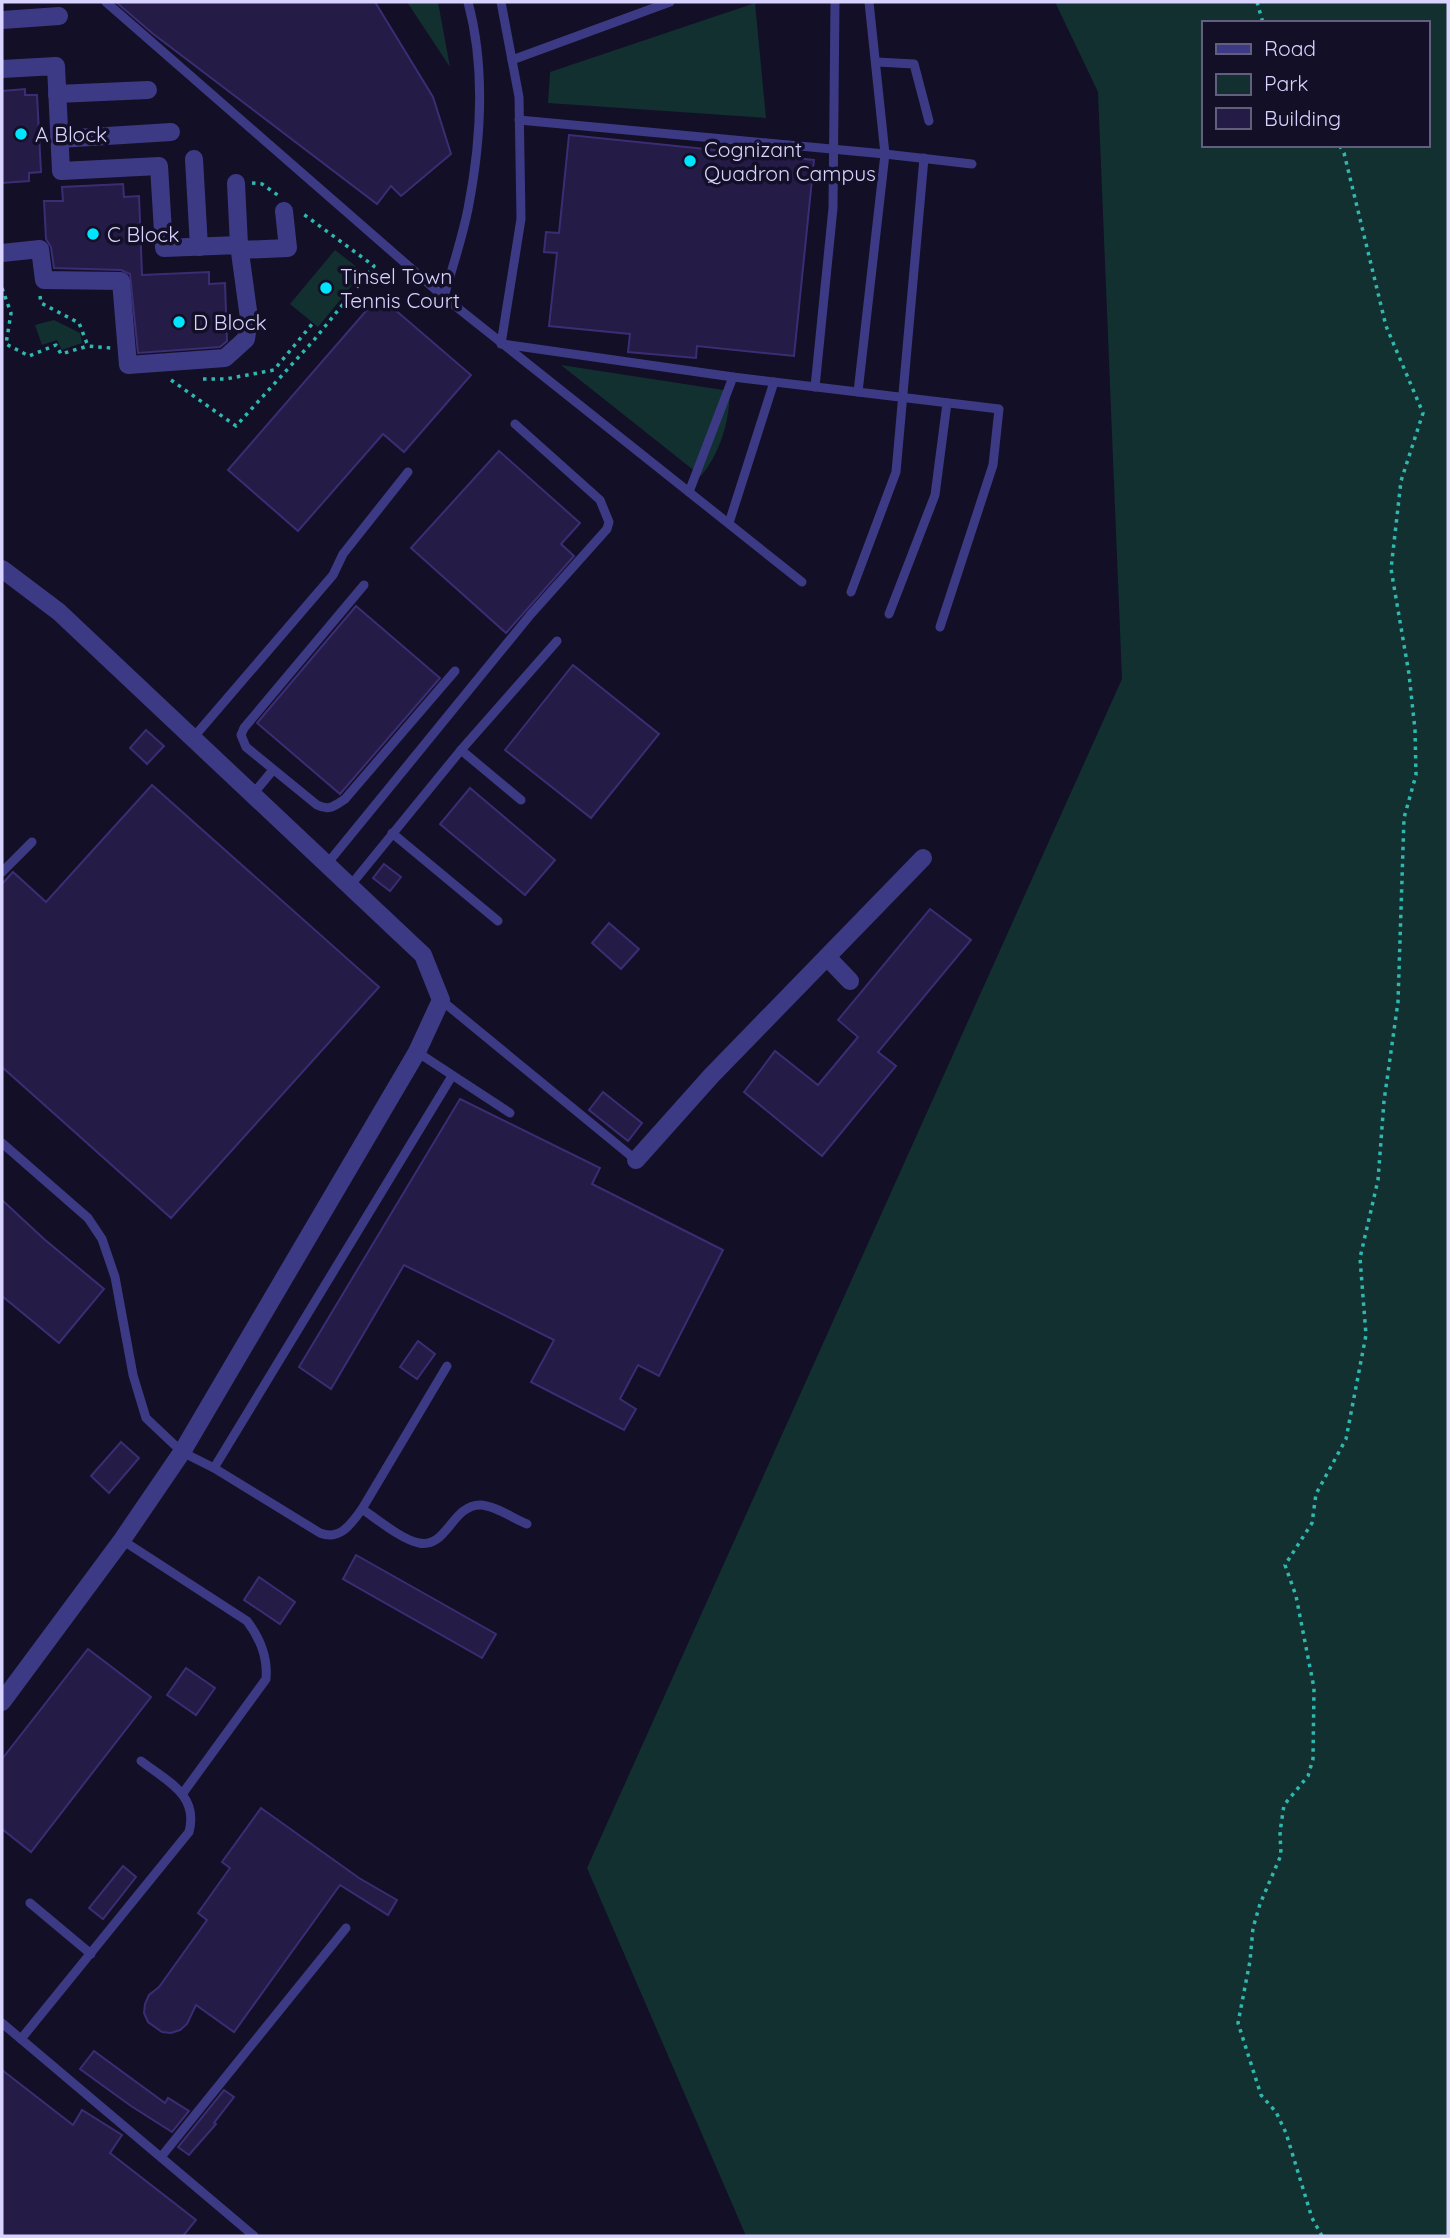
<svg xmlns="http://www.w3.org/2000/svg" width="1450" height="2238" font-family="Quicksand,sans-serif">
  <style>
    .green { fill: #12302f; fill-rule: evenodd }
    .building { fill: #241b47; stroke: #3b2d73; stroke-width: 2 }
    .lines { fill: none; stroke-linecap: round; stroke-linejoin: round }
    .path { stroke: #2fb8b0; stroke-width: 3.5; stroke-dasharray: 3.5 5; stroke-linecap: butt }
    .lane { stroke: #3d3a85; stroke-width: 9 }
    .street { stroke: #3d3a85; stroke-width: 18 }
    .poi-dot { fill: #00e5ff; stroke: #130f26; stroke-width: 2.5 }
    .labels { text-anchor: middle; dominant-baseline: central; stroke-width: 7; stroke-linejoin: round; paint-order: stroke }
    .poi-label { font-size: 21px; fill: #d9d4ff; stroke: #130f26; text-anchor: start }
  </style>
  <rect width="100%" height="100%" fill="#130f26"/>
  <g class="green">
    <polygon points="407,2 438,2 450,67"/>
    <path d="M1055 2H1448V2236H746L587 1868 1122 679 1098 92ZM1203 23H1427V145H1203Z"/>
    <polygon points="755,3 766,118 548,103 550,72"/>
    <polygon points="335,250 363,272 318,327 290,304"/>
    <polygon points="54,320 80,333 82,343 62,350 57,340 42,345 35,325"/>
    <path d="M561 365 730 391C729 422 721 451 701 476Z"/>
  </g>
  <g class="building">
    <polygon points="116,2 375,2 433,97 451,154 401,196 391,186 377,204 152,33"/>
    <polygon points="25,89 25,95 37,95 41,172 29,173 29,181 2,183 2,91"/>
    <polygon points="569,135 814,160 794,356 697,346 696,358 628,352 630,334 549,326 557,253 544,252 546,232 559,233"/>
    <polygon points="123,184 124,197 139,196 142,275 209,272 209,284 225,283 227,341 220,347 138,353 130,274 121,270 54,268 51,247 46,239 44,201 63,201 62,187"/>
    <polygon points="379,296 471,375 404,452 383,434 298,531 228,470"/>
    <polygon points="499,451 580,523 561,544 574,556 506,633 411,548"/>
    <polygon points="356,606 440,678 340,794 257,723"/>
    <polygon points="573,665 659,734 591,818 505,750"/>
    <polygon points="146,730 164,746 147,764 130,748"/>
    <polygon points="152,785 379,987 171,1218 2,1067 2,884 13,872 46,902"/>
    <polygon points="470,788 555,860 525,895 440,824"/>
    <polygon points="384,864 401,877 390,891 373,878"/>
    <polygon points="930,909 971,940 878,1052 896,1066 822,1156 744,1092 775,1051 818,1085 858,1037 838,1020"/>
    <polygon points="609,923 639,949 621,969 592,943"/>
    <polygon points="603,1092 642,1123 628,1141 589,1110"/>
    <polygon points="460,1099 600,1168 592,1184 723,1250 659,1376 638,1365 620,1399 636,1409 624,1430 531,1382 554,1340 404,1265 331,1389 299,1367"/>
    <polygon points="2,1200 44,1239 104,1289 59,1343 2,1296"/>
    <polygon points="418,1341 435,1354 417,1379 400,1367"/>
    <polygon points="121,1442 139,1458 109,1493 91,1476"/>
    <polygon points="356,1555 496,1634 482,1658 343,1579"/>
    <polygon points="259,1577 295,1602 280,1624 244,1600"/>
    <polygon points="88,1649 151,1697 31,1852 2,1829 2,1759"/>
    <polygon points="186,1668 215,1688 196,1715 167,1695"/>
    <polygon points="261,1808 359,1878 397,1900 388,1915 340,1885 234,2032 196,2005 187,2024 180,2030 171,2033 162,2032 148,2022 144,2013 145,2004 149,1995 159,1987 207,1920 198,1913 230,1868 222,1862"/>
    <polygon points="123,1866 136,1877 103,1919 89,1908"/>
    <polygon points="94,2051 165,2103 168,2098 189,2111 172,2132 131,2106 80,2069"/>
    <polygon points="2,2070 73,2125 82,2110 122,2135 110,2153 196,2220 183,2236 2,2236"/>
    <polygon points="224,2090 234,2097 214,2123 216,2124 189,2155 178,2147"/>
  </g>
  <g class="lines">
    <g class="path">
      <polyline points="1257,2 1263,23"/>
      <polyline points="252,183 262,184 279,196"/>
      <polyline points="2,288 11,313 6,344 29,356 56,345 61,354 88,346"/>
      <polyline points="40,296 41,303 79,323 88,346 111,348"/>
      <polyline points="203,379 226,379 274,370 313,323"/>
      <polyline points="171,380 236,426 314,340 374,266 302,213"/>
      <polyline points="1322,2236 1312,2218 1286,2133 1276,2112 1261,2095 1238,2023 1250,1961 1253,1928 1260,1904 1281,1855 1280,1832 1284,1805 1308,1776 1313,1759 1314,1688 1296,1596 1285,1565 1312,1523 1316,1494 1346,1439 1366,1335 1360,1258 1378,1180 1384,1101 1398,1002 1404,818 1416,775 1415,730 1409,674 1391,569 1401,481 1423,413 1386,326 1344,153 1339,145"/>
    </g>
    <g class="lane">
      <polyline points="106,2 444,297 802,582"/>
      <polyline points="512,60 670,2"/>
      <polyline points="877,62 914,64 929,121"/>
      <polyline points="519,120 885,154 972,164"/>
      <path d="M444 297C452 268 462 239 468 209 481 142 486 69 468 2"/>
      <polyline points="501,344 521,219 519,97 501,2"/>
      <polyline points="503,344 733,377 999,409 993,465 940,627"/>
      <polyline points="815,387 833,208 835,2"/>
      <polyline points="858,392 885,154 869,2"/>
      <polyline points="689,492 733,377"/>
      <polyline points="729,523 774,382"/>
      <path d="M364 585 244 728 241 735 246 747 317 805C329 811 335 806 345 799L455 671"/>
      <polyline points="851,592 896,472 924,158"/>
      <polyline points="889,614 935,495 947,403"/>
      <polyline points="193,738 333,575 343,554 408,472"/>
      <polyline points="461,750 521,800"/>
      <polyline points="253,794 273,770"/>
      <polyline points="392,833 498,921"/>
      <polyline points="327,864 531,614 607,529 609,522 600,500 515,424"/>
      <polyline points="2,872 32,842"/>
      <polyline points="350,886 461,750 557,641"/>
      <polyline points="441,1000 636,1160"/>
      <polyline points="417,1052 510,1113"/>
      <path d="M2 1143 88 1218 102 1239 115 1277 133 1375 146 1418 182 1452 214 1468 320 1533C340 1541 351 1524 362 1509L447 1366"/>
      <polyline points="214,1468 452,1076"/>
      <path d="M362 1509C377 1519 402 1540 419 1543 447 1549 452 1504 481 1505 496 1506 514 1519 527 1524"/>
      <path d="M122 1540 247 1621C260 1638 268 1657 266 1679L183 1793"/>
      <polyline points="30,1903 91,1954"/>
      <polyline points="2,2023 254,2236"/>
      <path d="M21 2039 189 1832C199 1795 167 1781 141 1761"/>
      <polyline points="161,2157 346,1928"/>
    </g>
    <g class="street">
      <polyline points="2,20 59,16"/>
      <polyline points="2,69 56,66 61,171 159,166 164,248 239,245 249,318 246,339 225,358 128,365 121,281 44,280 40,249 2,253"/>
      <polyline points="57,94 148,90"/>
      <polyline points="59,139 171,132"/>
      <polyline points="194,159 199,247"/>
      <polyline points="236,183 239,245"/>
      <polyline points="240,250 288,248 284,211"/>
      <polyline points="2,569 59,612 423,955 441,1000 417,1052 182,1452 122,1540 2,1702"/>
      <polyline points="827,957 850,981"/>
      <polyline points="636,1160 712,1075 923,858"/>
    </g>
  </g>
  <g class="poi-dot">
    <circle cx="21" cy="134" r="7"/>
    <circle cx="690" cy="161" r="7"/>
    <circle cx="93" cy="234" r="7"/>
    <circle cx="326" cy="288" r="7"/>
    <circle cx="179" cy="322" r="7"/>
  </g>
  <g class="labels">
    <g class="poi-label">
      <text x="35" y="134">A Block</text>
      <text x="704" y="149">Cognizant<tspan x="704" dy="24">Quadron Campus</tspan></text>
      <text x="107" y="234">C Block</text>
      <text x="340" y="276">Tinsel Town<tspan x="340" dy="24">Tennis Court</tspan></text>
      <text x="193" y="322">D Block</text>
    </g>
  </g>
  <rect width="1450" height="2238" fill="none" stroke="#d9d4ff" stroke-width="7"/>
  <rect x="1202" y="21" width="228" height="126" fill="#130f26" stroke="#625e7d" stroke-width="2"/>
  <rect x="1216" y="44" width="35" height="10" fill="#3d3a85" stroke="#625e7d" stroke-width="2"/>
  <text x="1264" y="56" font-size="21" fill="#d9d4ff">Road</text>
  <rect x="1216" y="74" width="35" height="21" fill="#12302f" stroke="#625e7d" stroke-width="2"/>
  <text x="1264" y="91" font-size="21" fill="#d9d4ff">Park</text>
  <rect x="1216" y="108" width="35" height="21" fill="#241b47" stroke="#625e7d" stroke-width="2"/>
  <text x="1264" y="126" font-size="21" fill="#d9d4ff">Building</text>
</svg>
